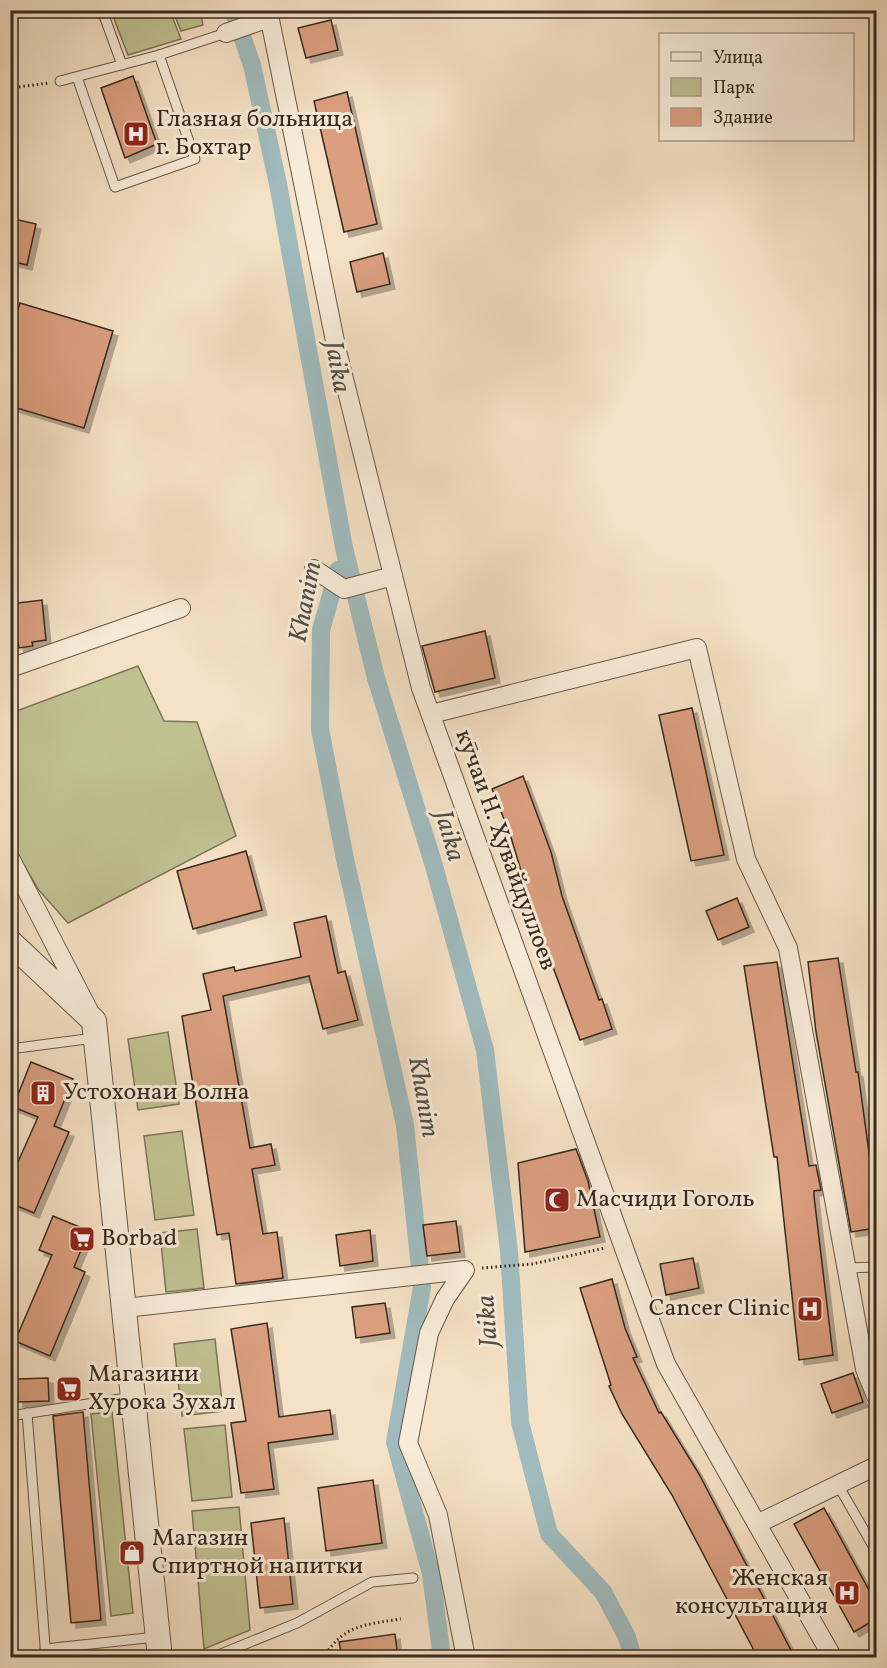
<svg xmlns="http://www.w3.org/2000/svg" width="887" height="1668" font-family="Vollkorn,serif">
  <style>
    .green { fill: #c0c191; stroke: #7c7658; stroke-width: 1.5 }
    .lines { fill: none; stroke-linecap: round; stroke-linejoin: round }
    .canal { stroke: #a0bbbe; stroke-width: 18 }
    .building { fill: #db9f80; stroke: #372a1f; stroke-width: 1.5; filter: url(#shadow) }
    .service-casing { stroke: #665848; stroke-width: 11 }
    .minor-casing { stroke: #665848; stroke-width: 20 }
    .tertiary-casing { stroke: #665848; stroke-width: 26 }
    .path { stroke: #372a1f; stroke-width: 3; stroke-dasharray: 1.5 3; stroke-linecap: butt }
    .service { stroke: #f8ecd9; stroke-width: 9 }
    .minor { stroke: #f8ecd9; stroke-width: 18 }
    .tertiary { stroke: #f8ecd9; stroke-width: 24 }
    .labels { text-anchor: middle; dominant-baseline: central; stroke-width: 6; stroke-linejoin: round; paint-order: stroke }
    .poi-label { font-size: 24px; fill: #372a1f; stroke: #f8ecd9; text-anchor: start }
    .street-label { font-size: 24px; fill: #372a1f; stroke: #f8ecd9 }
    .water-label { font-size: 26px; font-style: italic; fill: #514e47; stroke: #f8ecd9 }
  </style>
  <defs>
    <filter id="shadow"><feDropShadow dx="5" dy="5" stdDeviation="0" flood-color="#0004"/></filter>
  </defs>
  <rect width="100%" height="100%" fill="#f5e1c5"/>
  <filter id="stains"><feTurbulence type="fractalNoise" baseFrequency=".00333" numOctaves="4"/><feColorMatrix values="0 0 0 0 .2 0 0 0 0 .09 0 0 0 0 .02 0 0 0 .5 -.17"/></filter>
  <radialGradient id="worn" r=".72"><stop offset=".6" stop-color="#630" stop-opacity="0"/><stop offset="1" stop-color="#630" stop-opacity=".3"/></radialGradient>
  <g class="green">
    <polygon points="111,11 170,11 181,39 128,55"/>
    <polygon points="173,11 200,11 203,25 181,31"/>
    <polygon points="138,666 164,721 197,722 236,836 68,923 38,889 11,843 11,713"/>
    <polygon points="168,1032 179,1104 138,1110 128,1039"/>
    <polygon points="182,1131 194,1215 155,1220 144,1136"/>
    <polygon points="197,1229 204,1288 166,1292 160,1233"/>
    <polygon points="215,1339 223,1411 182,1416 174,1344"/>
    <polygon points="112,1412 133,1613 111,1616 91,1414"/>
    <polygon points="225,1425 232,1497 192,1501 184,1429"/>
    <polygon points="239,1507 250,1630 204,1649 192,1511"/>
  </g>
  <g class="lines">
    <g class="canal">
      <polyline points="233,10 252,65 278,184 344,548 376,678 434,866 485,1050 509,1251 520,1422 549,1534 603,1592 627,1637 633,1658"/>
      <polyline points="338,570 321,630 320,729 345,859 405,1125 422,1287 395,1442 431,1574 442,1658"/>
    </g>
  </g>
  <g class="building">
    <polygon points="331,20 338,50 306,58 298,28"/>
    <polygon points="133,76 157,144 125,158 101,88"/>
    <polygon points="347,92 377,224 344,232 314,101"/>
    <polygon points="10,218 36,224 27,265 10,261"/>
    <polygon points="383,253 390,284 357,292 350,262"/>
    <polygon points="20,303 113,331 84,428 10,406 10,334"/>
    <polygon points="42,600 46,640 32,642 33,646 19,648 18,642 10,643 10,604"/>
    <polygon points="485,631 495,678 435,692 422,646"/>
    <polygon points="692,708 724,855 691,861 659,715"/>
    <polygon points="523,776 551,852 562,896 599,1000 602,999 612,1029 580,1040 536,921 510,834 492,789"/>
    <polygon points="246,851 262,910 193,929 177,871"/>
    <polygon points="737,898 749,927 718,940 706,911"/>
    <polygon points="326,916 338,973 345,971 358,1020 323,1029 309,976 223,996 250,1148 271,1144 275,1165 252,1169 263,1234 277,1232 283,1278 236,1284 229,1233 217,1235 182,1016 211,1010 203,974 234,967 235,971 301,957 294,923"/>
    <polygon points="838,958 856,1072 858,1072 876,1204 876,1228 851,1232 816,1032 808,962"/>
    <polygon points="777,962 809,1166 816,1165 821,1190 814,1191 814,1196 833,1355 799,1360 777,1157 774,1157 744,966"/>
    <polygon points="31,1062 73,1079 54,1126 69,1132 34,1213 10,1203 10,1180 38,1117 13,1107"/>
    <polygon points="576,1149 588,1181 600,1237 525,1252 518,1163"/>
    <polygon points="53,1216 89,1231 74,1267 85,1272 50,1356 15,1341 52,1255 39,1250"/>
    <polygon points="456,1221 460,1252 427,1256 423,1225"/>
    <polygon points="370,1230 373,1261 340,1266 336,1235"/>
    <polygon points="693,1258 699,1288 666,1295 660,1264"/>
    <polygon points="612,1279 625,1328 637,1357 633,1358 659,1413 661,1412 699,1474 795,1658 758,1658 672,1495 622,1414 609,1386 611,1385 580,1288"/>
    <polygon points="385,1303 390,1333 356,1338 352,1307"/>
    <polygon points="267,1323 279,1417 330,1410 333,1434 268,1443 274,1489 241,1493 231,1423 246,1421 231,1329"/>
    <polygon points="853,1373 863,1402 832,1413 821,1384"/>
    <polygon points="48,1378 49,1401 18,1402 17,1379"/>
    <polygon points="83,1412 101,1620 71,1623 53,1416"/>
    <polygon points="373,1480 382,1543 326,1551 318,1488"/>
    <polygon points="824,1508 876,1603 876,1619 854,1632 794,1524"/>
    <polygon points="284,1518 293,1604 260,1608 251,1523"/>
    <polygon points="395,1634 398,1658 342,1658 339,1642"/>
  </g>
  <g class="lines">
    <g class="service-casing">
      <g id="service">
        <polyline points="102,10 122,65"/>
        <polyline points="77,77 115,187 195,159 159,55"/>
        <polyline points="60,81 159,55 226,33"/>
        <polyline points="10,1049 94,1038"/>
        <polyline points="846,1268 876,1267"/>
        <polyline points="27,1413 46,1658"/>
        <polyline points="10,1416 133,1397"/>
        <polyline points="838,1485 876,1551"/>
        <polyline points="45,1649 156,1637"/>
        <polyline points="211,1658 297,1623 372,1582 413,1578"/>
      </g>
    </g>
    <g class="minor-casing">
      <g id="minor">
        <polyline points="268,10 337,351 421,688 666,1364 833,1658"/>
        <polyline points="226,33 269,18"/>
        <polyline points="314,569 344,589 393,576"/>
        <polyline points="10,668 181,608"/>
        <polyline points="431,714 697,648 746,859 788,948 865,1369 876,1396"/>
        <polyline points="10,858 89,1011"/>
        <polyline points="125,1308 465,1270 445,1299 429,1333 408,1443 438,1515 466,1658"/>
        <polyline points="757,1524 876,1466"/>
      </g>
    </g>
    <g class="tertiary-casing">
      <polyline id="tertiary" points="10,942 94,1021 160,1658"/>
    </g>
    <g class="path">
      <polyline points="10,88 49,83"/>
      <polyline points="482,1268 532,1264 605,1248"/>
      <path d="M324 1658C341 1625 368 1624 401 1619"/>
    </g>
    <use href="#service" class="service"/>
    <use href="#minor" class="minor"/>
    <use href="#tertiary" class="tertiary"/>
  </g>
  <defs>
    <g id="hospital-square" transform="scale(1.35)"><rect x="-9" y="-9" width="18" height="18" rx="4" fill="#8f2418" stroke="#f8ecd9"/><path d="M-5-5h3v3.5h4V-5h3V5h-3V1.5h-4V5h-3Z" fill="#fff"/></g>
    <g id="building-square" transform="scale(1.35)"><rect x="-9" y="-9" width="18" height="18" rx="4" fill="#8f2418" stroke="#f8ecd9"/><path d="M-4-6H4V6H1V3H-1V6H-4ZM-2.5-4.3h1.7v1.8h-1.7ZM.8-4.3h1.7v1.8H.8ZM-2.5-1h1.7V.8h-1.7ZM.8-1h1.7V.8H.8Z" fill="#fff"/></g>
    <g id="mosque-square" transform="scale(1.35)"><rect x="-9" y="-9" width="18" height="18" rx="4" fill="#8f2418" stroke="#f8ecd9"/><path d="M3.5-4.9A6 6 0 1 0 3.5 4.9A5 5 0 1 1 3.5-4.9Z" fill="#fff"/></g>
    <g id="supermarket-square" transform="scale(1.35)"><rect x="-9" y="-9" width="18" height="18" rx="4" fill="#8f2418" stroke="#f8ecd9"/><path d="M-6-5.5h2.5l.6 2H6L4.5 2H-2.5L-4.4-4H-6ZM-1.5 3.2a1.3 1.3 0 1 0 .1 0ZM3 3.2a1.3 1.3 0 1 0 .1 0Z" fill="#fff"/></g>
    <g id="shop-square" transform="scale(1.35)"><rect x="-9" y="-9" width="18" height="18" rx="4" fill="#8f2418" stroke="#f8ecd9"/><path d="M-5-2.5h2.3a2.7 3.5 0 0 1 5.4 0H5L5.5 6h-11ZM-1.5-2.5h3a1.5 2.3 0 0 0-3 0Z" fill="#fff"/></g>
  </defs>
  <g fill-rule="evenodd">
    <use href="#hospital-square" x="136" y="134"/>
    <use href="#building-square" x="43" y="1093"/>
    <use href="#mosque-square" x="557" y="1200"/>
    <use href="#supermarket-square" x="82" y="1239"/>
    <use href="#hospital-square" x="810" y="1309"/>
    <use href="#supermarket-square" x="69" y="1389"/>
    <use href="#shop-square" x="132" y="1553"/>
    <use href="#hospital-square" x="847" y="1593"/>
  </g>
  <g class="labels">
    <g class="poi-label">
      <text x="156" y="120">Глазная больница<tspan x="156" dy="28">г. Бохтар</tspan></text>
      <text x="63" y="1093">Устохонаи Волна</text>
      <text x="576" y="1200">Масчиди Гоголь</text>
      <text x="101" y="1239">Borbad</text>
      <text x="790" y="1309" text-anchor="end">Cancer Clinic</text>
      <text x="88" y="1375">Магазини<tspan x="88" dy="28">Хурока Зухал</tspan></text>
      <text x="152" y="1539">Магазин<tspan x="152" dy="28">Спиртной напитки</tspan></text>
      <text x="828" y="1579" text-anchor="end">Женская<tspan x="828" dy="28">консультация</tspan></text>
    </g>
    <g class="street-label">
      <text transform="translate(505 850) rotate(70)">кӯчаи Н. Ҳувайдуллоев</text>
    </g>
    <g class="water-label">
      <text transform="translate(337 367) rotate(80)">Jaika</text>
      <text transform="translate(306 602) rotate(-79)">Khanim</text>
      <text transform="translate(449 836) rotate(74)">Jaika</text>
      <text transform="translate(423 1097) rotate(80)">Khanim</text>
      <text transform="translate(488 1321) rotate(-94)">Jaika</text>
    </g>
  </g>
  <rect width="887" height="1668" fill="none" stroke="#f5e1c5" stroke-width="36"/>
  <rect x="12" y="12" width="863" height="1644" fill="none" stroke="#372a1f" stroke-width="3"/>
  <rect x="18" y="18" width="851" height="1632" fill="none" stroke="#372a1f" stroke-width="1.5"/>
  <rect x="659" y="33" width="195" height="108" fill="#f8ecd9" stroke="#ab9e8f" stroke-width="1.5"/>
  <rect x="671" y="52" width="30" height="9" fill="#f8ecd9" stroke="#ab9e8f" stroke-width="1.5"/>
  <text x="713" y="63" font-size="18" fill="#372a1f">Улица</text>
  <rect x="671" y="78" width="30" height="18" fill="#c0c191" stroke="#ab9e8f" stroke-width="1.5"/>
  <text x="713" y="93" font-size="18" fill="#372a1f">Парк</text>
  <rect x="671" y="108" width="30" height="18" fill="#db9f80" stroke="#ab9e8f" stroke-width="1.5"/>
  <text x="713" y="123" font-size="18" fill="#372a1f">Здание</text>
  <rect width="100%" height="100%" filter="url(#stains)"/>
  <rect width="100%" height="100%" fill="url(#worn)"/>
</svg>
